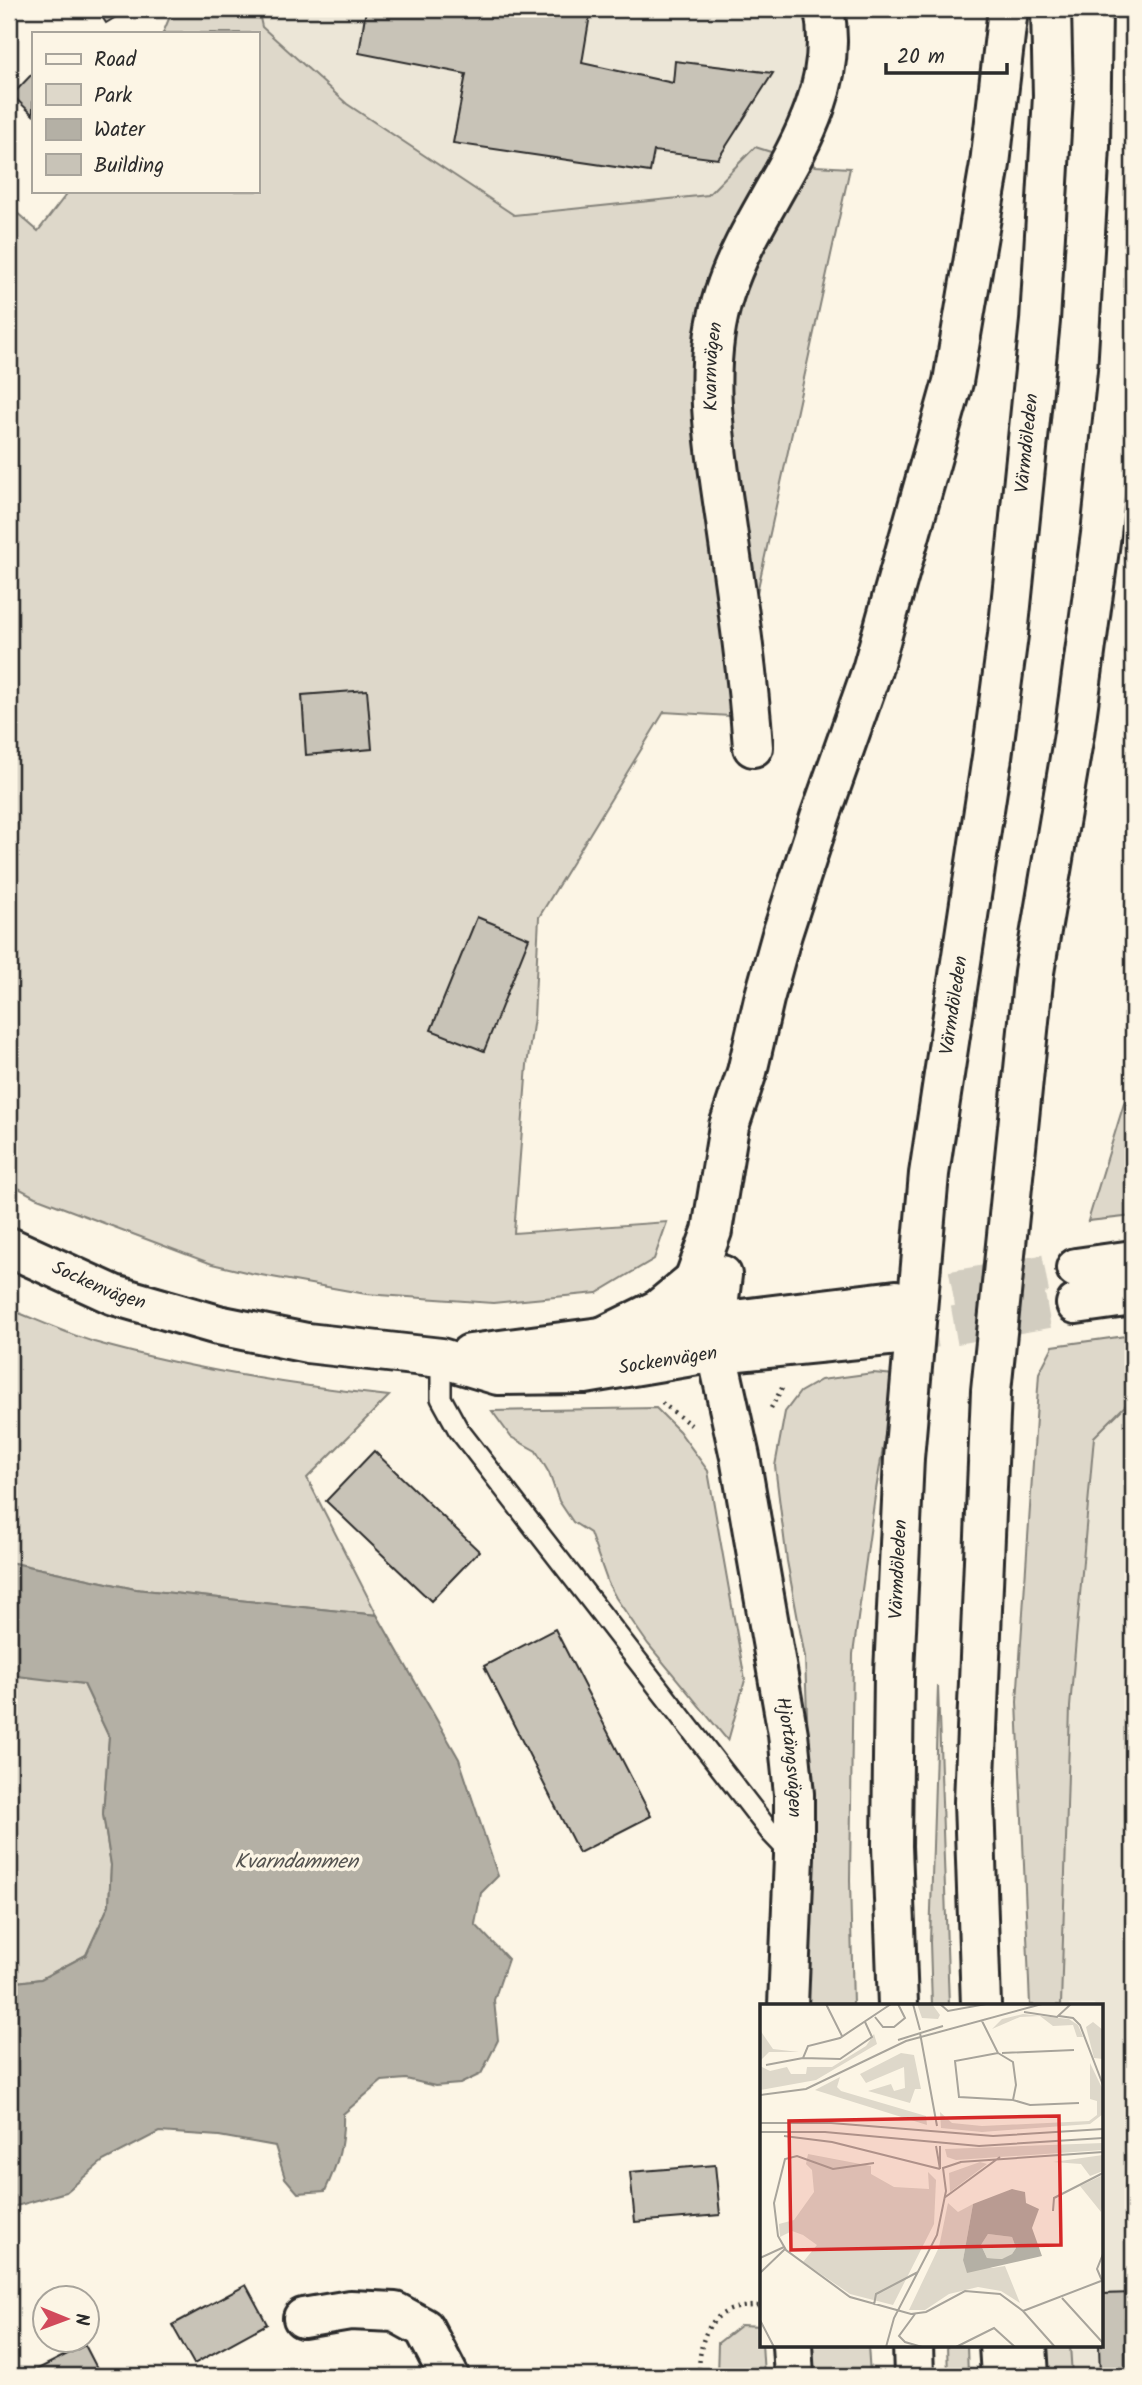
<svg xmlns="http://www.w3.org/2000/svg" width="1142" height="2385" font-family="Kalam,sans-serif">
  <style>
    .built { fill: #ece6d7 }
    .green { fill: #ded8ca; stroke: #84827a; stroke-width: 2 }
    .water { fill: #b4b0a5; stroke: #7d7b74; stroke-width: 2 }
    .building { fill: #c8c3b7; stroke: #2b2b2b; stroke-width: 2 }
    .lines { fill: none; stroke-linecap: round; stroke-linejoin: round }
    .secondary-tunnel { stroke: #d2cdc0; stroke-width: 38; stroke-dasharray: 38 19; stroke-linecap: butt }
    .service-casing { stroke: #2b2b2b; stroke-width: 24 }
    .minor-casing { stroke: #2b2b2b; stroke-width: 44 }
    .tertiary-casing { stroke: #2b2b2b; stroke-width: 44 }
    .secondary-casing { stroke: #2b2b2b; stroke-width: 44 }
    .motorway-casing { stroke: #2b2b2b; stroke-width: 44 }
    .path { stroke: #2b2b2b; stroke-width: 4.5; stroke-dasharray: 2 5; stroke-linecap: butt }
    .service { stroke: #fcf5e5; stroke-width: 19 }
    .minor { stroke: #fcf5e5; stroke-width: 38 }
    .tertiary { stroke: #fcf5e5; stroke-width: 38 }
    .secondary { stroke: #fcf5e5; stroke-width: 38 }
    .motorway { stroke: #fcf5e5; stroke-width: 38 }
    .labels { text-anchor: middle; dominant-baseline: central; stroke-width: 7; stroke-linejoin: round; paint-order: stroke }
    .street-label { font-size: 19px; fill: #2b2b2b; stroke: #fcf5e5 }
    .water-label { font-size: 21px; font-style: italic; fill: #545350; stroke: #fcf5e5 }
    .inset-road { fill: none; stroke: #a8a49b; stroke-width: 2 }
    .view { fill: #d62828; fill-opacity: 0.15; stroke: #d62828; stroke-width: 3.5 }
    .inset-edge { fill: none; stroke: #2b2b2b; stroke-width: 3.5 }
  </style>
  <rect width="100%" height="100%" fill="#fcf5e5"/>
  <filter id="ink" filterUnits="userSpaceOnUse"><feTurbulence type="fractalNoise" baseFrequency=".0143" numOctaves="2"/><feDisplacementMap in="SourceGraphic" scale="14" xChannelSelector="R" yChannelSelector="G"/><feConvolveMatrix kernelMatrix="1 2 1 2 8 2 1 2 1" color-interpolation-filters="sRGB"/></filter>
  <g filter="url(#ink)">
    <g class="built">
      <polygon points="258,9 847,9 846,54 815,166 755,147 709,195 514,215 347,104 262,27"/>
      <polygon points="1133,1398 1133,2376 1072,2376 1070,2345 1102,2345 1102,2005 1061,2005 1070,1707 1094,1437"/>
    </g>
    <g class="green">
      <polygon points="173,9 258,9 262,27 347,104 514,215 708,195 755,147 815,166 850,168 730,716 664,712 539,917 534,1018 527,1065 514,1233 667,1222 654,1259 597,1293 493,1303 366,1294 250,1273 212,1264 35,1197 9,1183 9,206 38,231 69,191 257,191 257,33 163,33"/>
      <polygon points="1133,1074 1133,1216 1088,1221"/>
      <path d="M9 1309C37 1320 65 1333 94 1342 189 1369 290 1385 389 1396L307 1478 377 1615 135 1589 9 1562Z"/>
      <polygon points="1133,1335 1133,1398 1094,1437 1070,1707 1061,2005 1030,2005 1017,1702 1039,1373 1053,1346"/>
      <polygon points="873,1373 895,1375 875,1496 853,1654 850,1880 853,2005 807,2005 808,1744 805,1657 787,1561 775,1466 785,1412 800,1392 821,1380"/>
      <polygon points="656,1408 679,1431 708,1471 745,1680 728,1741 648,1644 616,1598 608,1583 590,1533 573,1522 559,1501 549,1473 536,1451 511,1437 492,1411"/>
      <polygon points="14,1674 84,1684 109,1737 103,1814 111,1865 109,1905 86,1955 41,1979 9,1983 9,1675"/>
      <polygon points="938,1686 949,2005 932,2005 930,1942"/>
      <polygon points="741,2325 761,2326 764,2376 717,2376 718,2343"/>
      <polygon points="810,2345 868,2345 870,2376 810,2376"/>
      <polygon points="947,2345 967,2345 968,2376 948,2376"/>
      <polygon points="1045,2345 1070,2345 1072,2376 1047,2376"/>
    </g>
    <path class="water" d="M9 1562 135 1589 377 1615 459 1759 498 1876 481 1893 475 1924 508 1959 494 2000 498 2040 481 2074 460 2084 435 2086 406 2079 382 2081 343 2114C344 2144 338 2163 325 2191L298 2193 285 2178 275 2146 219 2136 159 2132 103 2161 66 2192 9 2208V1983L41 1979 86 1955 109 1905 111 1865 103 1814 109 1737 84 1684 9 1675Z"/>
    <g class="building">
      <polygon points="97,9 129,9 106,23"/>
      <polygon points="366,9 591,9 582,63 673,83 675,61 773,73 718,159 654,151 650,172 453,143 466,74 359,53"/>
      <polygon points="33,73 33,115 12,95"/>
      <polygon points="367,690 372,749 306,755 302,695"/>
      <polygon points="477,917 529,938 484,1051 431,1030"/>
      <polygon points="374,1451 479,1551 431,1601 326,1501"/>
      <polygon points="555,1629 651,1816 579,1853 484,1666"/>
      <polygon points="715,2165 720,2215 635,2222 630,2172"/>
      <polygon points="246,2285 267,2324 194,2364 172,2325"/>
      <polygon points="1133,2293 1133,2319 1125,2319 1127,2376 1100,2376 1099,2345 1102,2345 1102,2294"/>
      <polygon points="85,2345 101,2376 40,2376 36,2370"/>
    </g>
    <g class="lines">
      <g class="secondary-tunnel">
        <polyline points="896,1300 1076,1268"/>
        <polyline points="898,1335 1076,1304"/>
      </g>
      <g class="service-casing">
        <polyline id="service" points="441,1358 441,1398 458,1429 771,1833 793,1856"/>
      </g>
      <g class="minor-casing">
        <g id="minor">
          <path id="s1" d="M753 747C748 676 738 606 728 536 717 455 699 373 724 294 754 198 845 117 824 9"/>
          <path id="s2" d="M717 1353 740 1457 788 1734 794 1794V1857L788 2005"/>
          <polyline points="303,2318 350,2310 395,2312 424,2328 449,2376"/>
          <polyline points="792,2345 794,2376"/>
        </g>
      </g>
      <g class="tertiary-casing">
        <g id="tertiary">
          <path id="s3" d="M9 1247 114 1295 218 1325 307 1343 441 1358 498 1375 585 1374 698 1355"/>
          <polyline points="470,1354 693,1325"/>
        </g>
      </g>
      <g class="secondary-casing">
        <g id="secondary">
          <polyline points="1076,1268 1133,1260"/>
          <polyline points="896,1300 693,1325 698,1355 898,1335"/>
          <polyline points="1076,1304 1133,1296"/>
        </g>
      </g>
      <g class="motorway-casing">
        <g id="motorway">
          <polyline points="722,1275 716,1323 755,1348"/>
          <polyline points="693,1325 694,1280 712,1231 729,1126 747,1072 764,999 782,934 820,817 872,670 953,382 990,164 1008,9"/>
          <polyline points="598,1339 659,1309 694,1280"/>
          <path id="s4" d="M898 2005 892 1846 894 1673 904 1458 929 1174 992 757 1008 635 1040 321 1053 96 1051 9"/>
          <polyline points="981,2005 974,1802 991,1391 1034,972 1074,734 1101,534 1118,372 1131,148 1133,9"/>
          <polyline points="913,2345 914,2376"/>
          <polyline points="999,2345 1001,2376"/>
          <polyline points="1027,2345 1029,2376"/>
        </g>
      </g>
      <g class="path">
        <polyline points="662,1403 691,1425"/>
        <polyline points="771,1408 782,1388"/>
        <path d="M699 2376C699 2331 712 2304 762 2306"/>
      </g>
      <use href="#service" class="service"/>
      <use href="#minor" class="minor"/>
      <use href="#tertiary" class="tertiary"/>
      <use href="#secondary" class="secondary"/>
      <use href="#motorway" class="motorway"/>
    </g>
  </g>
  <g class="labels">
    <g class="street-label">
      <text stroke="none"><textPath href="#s1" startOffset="383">Kvarnvägen</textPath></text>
      <text stroke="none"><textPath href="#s4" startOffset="1570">Värmdöleden</textPath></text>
      <text stroke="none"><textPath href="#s4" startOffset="1003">Värmdöleden</textPath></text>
      <text stroke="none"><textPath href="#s3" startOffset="98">Sockenvägen</textPath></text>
      <text transform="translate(668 1361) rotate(-9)">Sockenvägen</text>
      <text stroke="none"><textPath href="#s4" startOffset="436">Värmdöleden</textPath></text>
      <text stroke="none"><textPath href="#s2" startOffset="411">Hjortängsvägen</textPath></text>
    </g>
    <g class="water-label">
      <text x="296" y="1862">Kvarndammen</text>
    </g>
  </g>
  <g transform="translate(760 2004)">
    <rect width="343" height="343" fill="#fcf5e5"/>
    <path d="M157 0H172L180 11 178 15 162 14ZM263 10 309 15 318 21 323 33H317L313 21 293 22 280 12 260 13 232 25 242 15ZM333 18 343 26V55L334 54 326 23ZM0 26 13 45 39 48H9L0 57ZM114 30 117 40 56 76 0 86V62L10 67 27 63 31 70H46L47 63H72L106 42ZM141 49 154 51 161 85H155L150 99 108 87 131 80 134 87 145 84 144 63 106 79 100 70ZM330 59 343 86V110L330 120 222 128 181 124 180 108 192 119 222 122 329 117 337 111V97L330 95ZM80 73 77 83 81 87 166 112 167 121 55 86ZM343 139V146L196 156 187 153 185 145ZM48 150 111 162V170L134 183 169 185 168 168 176 176 174 220 133 301 90 290 43 258 57 241 43 231 32 227 20 233 19 220 34 216 54 188 52 166 46 160ZM343 151V167L330 172 321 160 293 158ZM220 158 227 160 190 188 189 169ZM343 171V198L341 208 320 182ZM188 199 198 208 213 200 203 256 232 264 245 262 260 299 241 287 218 283 189 290 165 306H149L179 243ZM228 230 252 233 256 244 252 250 243 255 227 254 221 241Z" fill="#ded8ca"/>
    <path d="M252 185 265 188 266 199 279 205 272 224 282 252 207 269 203 256 213 200ZM228 230 252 233 256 244 252 250 242 255 227 254 221 241Z" fill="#b4b0a5" fill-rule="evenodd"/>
    <path class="inset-road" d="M66 0 82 32M153 0 160 26M180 0 188 7 226 0M264 8 297 13 311 0M299 12 313 14 320 21 343 81M115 13 123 23H134L145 14 138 0M222 17 238 49 195 57 199 93 253 96 256 81 253 58 238 49M105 18 112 33 80 55 43 54 48 42 80 34 131 0M160 29 177 122M138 36 183 22M242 49 314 46M6 61 43 54M0 91 46 85 146 37 282 0M253 96 270 101 319 99M0 119H71L233 132 343 125M0 128H65L219 142 343 134M24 132 72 138 180 165M176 142 180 165V142M200 158 343 148M114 159 73 165 37 152 25 155 14 199 18 232 26 246 90 293 151 310 166 308 205 287 240 290 263 307 295 343M184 194 240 153M293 207 294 194 343 169M343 250 337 265 343 279M0 254 24 243M0 269 25 245M302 294 343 339M114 301 116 290 158 268M263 307 341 277M155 310 139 332 145 338 162 343M0 316 14 343M126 343 134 314 177 231 186 187 183 164 201 158M196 343 234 324 255 343"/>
    <path class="view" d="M299 112 301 241 31 246 29 117Z"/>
    <rect width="343" height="343" class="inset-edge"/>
  </g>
  <rect width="1142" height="2385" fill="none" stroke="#fcf5e5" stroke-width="35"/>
  <rect x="18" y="18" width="1107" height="2350" fill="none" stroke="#2b2b2b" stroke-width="2.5" filter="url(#ink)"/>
  <rect x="32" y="32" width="228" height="161" fill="#fcf5e5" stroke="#a8a49b" stroke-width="2"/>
  <rect x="46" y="54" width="35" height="10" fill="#fcf5e5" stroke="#a8a49b" stroke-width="2"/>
  <text x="94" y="66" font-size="21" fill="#2b2b2b">Road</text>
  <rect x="46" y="84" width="35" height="21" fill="#ded8ca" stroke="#a8a49b" stroke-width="2"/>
  <text x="94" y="102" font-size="21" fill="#2b2b2b">Park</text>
  <rect x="46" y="119" width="35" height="21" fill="#b4b0a5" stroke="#a8a49b" stroke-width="2"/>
  <text x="94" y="136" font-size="21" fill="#2b2b2b">Water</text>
  <rect x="46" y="154" width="35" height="21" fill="#c8c3b7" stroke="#a8a49b" stroke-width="2"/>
  <text x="94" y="172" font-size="21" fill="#2b2b2b">Building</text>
  <g transform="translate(66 2319) rotate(91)"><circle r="33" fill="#fcf5e5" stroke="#a8a49b" stroke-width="2"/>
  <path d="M0-5L12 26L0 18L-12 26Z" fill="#d1495b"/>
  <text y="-10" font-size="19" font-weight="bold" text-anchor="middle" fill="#2b2b2b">N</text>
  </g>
  <path d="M886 63v10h121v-10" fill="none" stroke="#2b2b2b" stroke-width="3.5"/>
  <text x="897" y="63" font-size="21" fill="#2b2b2b" stroke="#fcf5e5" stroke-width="5" paint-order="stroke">20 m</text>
</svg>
